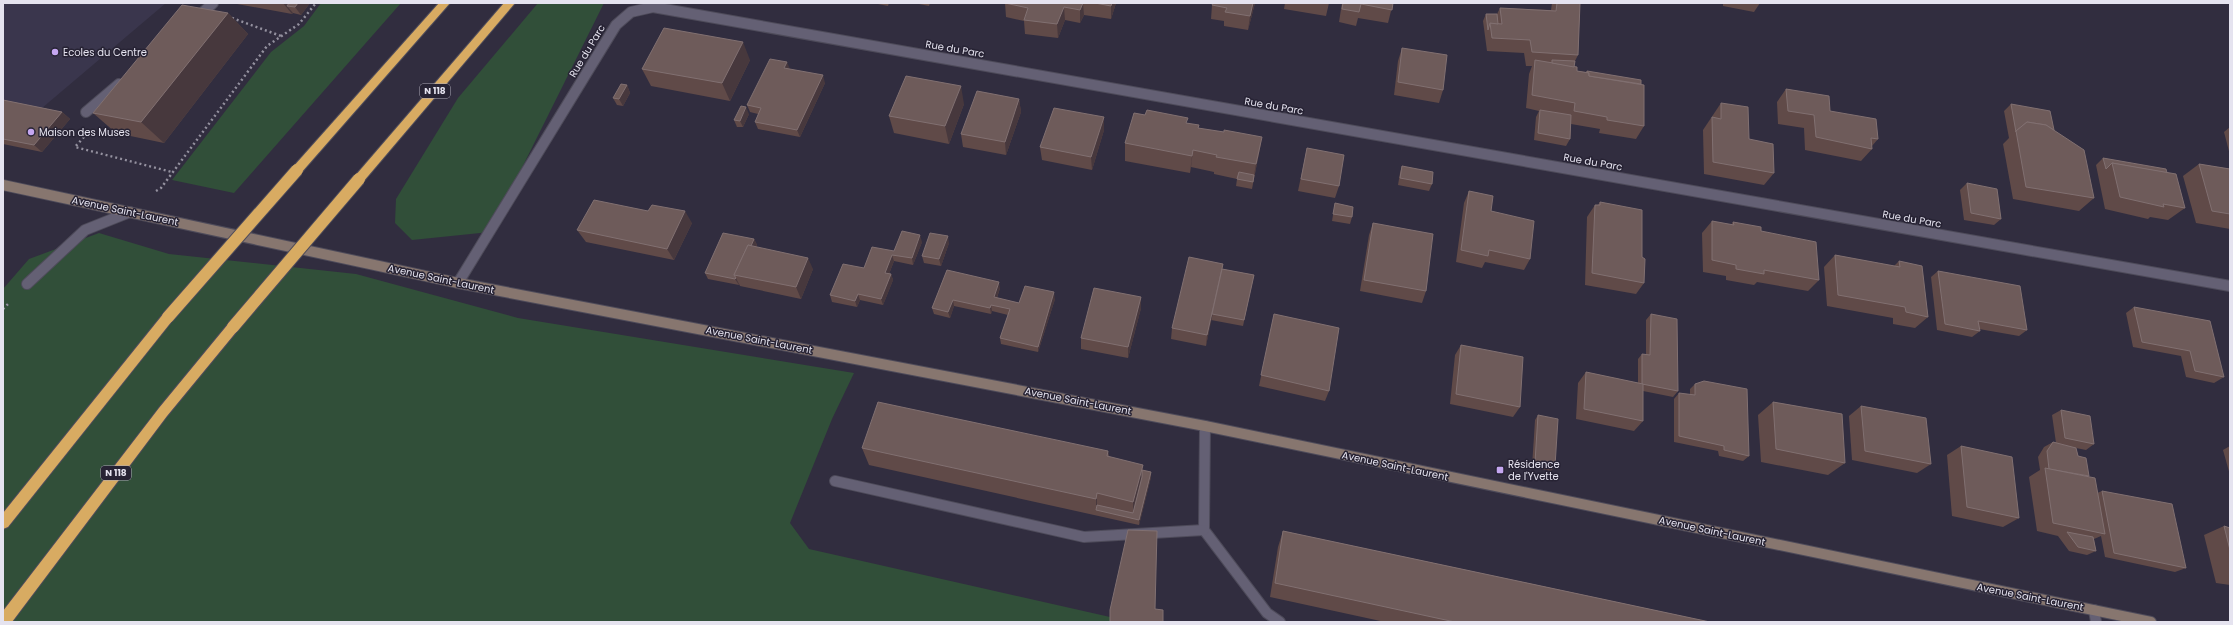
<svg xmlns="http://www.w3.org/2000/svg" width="2233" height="625" font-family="Poppins,sans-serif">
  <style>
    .built { fill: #3a364d }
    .green { fill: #314f39 }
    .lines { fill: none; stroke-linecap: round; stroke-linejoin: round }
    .lane-casing { stroke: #4e4b5a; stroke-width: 12 }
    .street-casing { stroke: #4e4b5a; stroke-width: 12 }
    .secondary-casing { stroke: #4e4b5a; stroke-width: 12 }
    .highway-casing { stroke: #4e4b5a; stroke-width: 2 }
    .path { stroke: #94919f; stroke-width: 2.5; stroke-dasharray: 2 3; stroke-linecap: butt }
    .lane { stroke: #646074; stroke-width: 10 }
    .street { stroke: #646074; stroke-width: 10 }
    .secondary { stroke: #87766f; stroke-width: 10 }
    .highway { fill: #d8ab62; fill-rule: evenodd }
    .highway-bridge-casing { stroke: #4e4b5a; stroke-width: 14; stroke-linecap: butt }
    .highway-bridge { stroke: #d8ab62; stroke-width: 12 }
    .wall { fill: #604a48 }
    .shaded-wall { fill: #47383d }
    .building { fill: #6e5b5a; stroke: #817071 }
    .poi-dot { fill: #c5a7f1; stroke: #272334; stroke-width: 1.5 }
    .labels { text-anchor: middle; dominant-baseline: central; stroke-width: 3; stroke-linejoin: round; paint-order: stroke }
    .shield { fill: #272334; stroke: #aca9b7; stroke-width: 1 }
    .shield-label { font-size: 9px; font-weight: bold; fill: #e5e3ef }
    .street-label { font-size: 10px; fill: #e5e3ef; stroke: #272334 }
    .poi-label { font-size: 10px; fill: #e5e3ef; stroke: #272334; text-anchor: start }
  </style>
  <rect width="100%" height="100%" fill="#312d3f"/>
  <polygon class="built" points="3,3 166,3 42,108 3,101"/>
  <g class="green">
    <polygon points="321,3 401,3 234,193 172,180 271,52 304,26"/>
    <polygon points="538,3 604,3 490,232 412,240 395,223 396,199 458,98"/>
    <polygon points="99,233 169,254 356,274 518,318 854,373 832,419 790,523 809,549 1110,617 1110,622 3,622 3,289 29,259"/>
  </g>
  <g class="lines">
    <g class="lane-casing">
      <g id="lane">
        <polyline points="27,284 85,230 130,212"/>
        <polyline points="1205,426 1204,530 1267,613 1280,622"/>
        <polyline points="835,481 1084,537 1204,530"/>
        <polyline points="2094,610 2096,622"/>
      </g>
    </g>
    <g class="street-casing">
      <g id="street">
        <polyline points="197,18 213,3"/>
        <polyline points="86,112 119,84"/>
        <polyline points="458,283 616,25 631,12 653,7 2230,286"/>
      </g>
    </g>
    <g class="secondary-casing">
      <polyline id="secondary" points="3,185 458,283 1205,426 2151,622"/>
    </g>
    <g class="highway-casing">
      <g id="highway">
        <polygon points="439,3 450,3 301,173 293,173 291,170 293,167"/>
        <polygon points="504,3 515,3 363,182 355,182 353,179 355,176"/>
        <polygon points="168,312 172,313 174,317 172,321 8,527 3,529 3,513 164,313"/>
        <polygon points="233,322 237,323 239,327 237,331 167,416 12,622 3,622 3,611 159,408 229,323"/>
      </g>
    </g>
    <g class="path">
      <polyline points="232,18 281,36"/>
      <polyline points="84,137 75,147 172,172"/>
      <polyline points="156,191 161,188 267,46 299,24 316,3"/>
      <polyline points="3,309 10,302"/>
    </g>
    <use href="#lane" class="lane"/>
    <use href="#street" class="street"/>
    <use href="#secondary" class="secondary"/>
    <use href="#highway" class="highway"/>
    <g class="highway-bridge-casing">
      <g id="highway-bridge">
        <polyline points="168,317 297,170"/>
        <polyline points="233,327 359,179"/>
      </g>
    </g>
    <use href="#highway-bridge" class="highway-bridge"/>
  </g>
  <g class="wall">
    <polygon points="237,3 310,3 301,15 293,13 292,14 237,4"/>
    <polygon points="873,3 889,3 888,6"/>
    <polygon points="914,3 930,3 929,6"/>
    <polygon points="1005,3 1116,3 1111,19 1084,15 1080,23 1065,20 1058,38 1025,34 1024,21 1006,17"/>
    <polygon points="1255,3 1248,30 1224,26 1224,21 1211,19 1212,5"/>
    <polygon points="1285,3 1329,3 1326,16 1284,9"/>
    <polygon points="1342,3 1393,3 1388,23 1358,18 1356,26 1339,22"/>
    <polygon points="1552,3 1580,3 1578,55 1575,61 1574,67 1577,71 1586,72 1587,71 1641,84 1644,126 1636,139 1599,133 1600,129 1571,124 1570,139 1566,146 1534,140 1536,117 1539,111 1526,108 1529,74 1532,66 1526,66 1524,53 1487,51 1483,21 1486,14 1497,14 1500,8 1551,10"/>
    <polygon points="1723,3 1760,3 1754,12 1723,6"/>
    <polygon points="228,13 248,34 164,143 116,133 93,113"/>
    <polygon points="1402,48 1443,90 1439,103 1394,95 1398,61"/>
    <polygon points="750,60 730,101 651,86 642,69"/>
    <polygon points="790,69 825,83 800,137 758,129 755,122 758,114 750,112 747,105"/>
    <polygon points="627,85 630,93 623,106 617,105 613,98"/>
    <polygon points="1786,89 1830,111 1878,139 1872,146 1872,149 1861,161 1805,150 1804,128 1778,124 1777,102"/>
    <polygon points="1019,99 1021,112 1006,155 963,147 961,134"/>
    <polygon points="3,100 62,112 70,119 42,152 3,144"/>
    <polygon points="1721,103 1774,173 1764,185 1704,174 1703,130"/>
    <polygon points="964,104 949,144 894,133 889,116"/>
    <polygon points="2011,104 2054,130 2094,198 2079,211 2013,199 2003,144 2009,138 2004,111"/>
    <polygon points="749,114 743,127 737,127 734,120"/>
    <polygon points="1187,123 1199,128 1261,142 1260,148 1252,189 1236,186 1237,179 1214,174 1214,172 1191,167 1190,173 1125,161 1125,143"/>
    <polygon points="2230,127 2230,155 2224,132"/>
    <polygon points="1104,130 1092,170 1042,160 1040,147"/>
    <polygon points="1307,148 1339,186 1335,198 1298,191"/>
    <polygon points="2103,158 2167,173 2185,208 2168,220 2150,217 2148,219 2105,209 2096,165"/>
    <polygon points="2199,164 2230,169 2230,229 2196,223 2183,176"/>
    <polygon points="1402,166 1432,184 1429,191 1398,185 1400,173"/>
    <polygon points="1967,183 2001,219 1994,225 1964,220 1960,190"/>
    <polygon points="1469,191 1491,211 1530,259 1524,270 1485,262 1482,268 1456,262 1464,203"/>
    <polygon points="1600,202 1642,257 1644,283 1636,294 1585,285 1587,217 1595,205 1598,205"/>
    <polygon points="1335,203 1352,217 1350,224 1332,221"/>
    <polygon points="1712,221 1731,225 1733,222 1761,231 1819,280 1808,291 1757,282 1754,285 1726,280 1726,276 1703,272 1702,233"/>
    <polygon points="692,223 674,260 586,242 577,230"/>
    <polygon points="1373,223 1426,291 1422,303 1360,291 1369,235"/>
    <polygon points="754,239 757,245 756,247 813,269 801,299 740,286 739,284 739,285 708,279 705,273"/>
    <polygon points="922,242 913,265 894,261 889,274 891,274 893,280 883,305 860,300 857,307 832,302 830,295 894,251"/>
    <polygon points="949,243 941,266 924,263 922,256"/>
    <polygon points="1835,255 1894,266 1899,261 1928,317 1915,328 1893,324 1893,318 1827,306 1824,267"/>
    <polygon points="1223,264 1222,269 1254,275 1243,326 1211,320 1206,346 1171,339 1172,328"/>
    <polygon points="947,270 1000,288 997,298 1019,303 1055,299 1038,352 1001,344 1000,338 1008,315 992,311 991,314 954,306 950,318 934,314 932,308"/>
    <polygon points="1938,271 2027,330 2019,336 1979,329 1980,331 1972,337 1937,330 1931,277"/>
    <polygon points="1141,297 1141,308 1128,358 1081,349 1081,338"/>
    <polygon points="2134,307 2224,377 2214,383 2186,377 2181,356 2133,347 2126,313"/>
    <polygon points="1274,314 1329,391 1325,401 1259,386"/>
    <polygon points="1651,314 1678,391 1673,397 1643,391 1643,421 1634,431 1576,419 1578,383 1586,372 1638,383 1638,359 1642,354 1646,354 1646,320"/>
    <polygon points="1461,345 1520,407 1513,417 1450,404 1455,355"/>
    <polygon points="1695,384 1749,456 1743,461 1719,456 1718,451 1674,442 1674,399 1679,393 1690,395 1690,389"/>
    <polygon points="1773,402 1845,463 1828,475 1761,462 1758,415"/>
    <polygon points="1861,406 1931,464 1917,473 1852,460 1849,416"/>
    <polygon points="2061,410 2094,444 2086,450 2076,448 2078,456 2097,493 2102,491 2186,568 2175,572 2105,557 2101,536 2094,539 2096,551 2087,555 2069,551 2058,536 2037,531 2029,477 2040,470 2038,457 2044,447 2053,442 2056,443 2052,415"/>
    <polygon points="1538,415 1555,466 1551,471 1532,467 1535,420"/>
    <polygon points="1961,446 2019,518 2003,527 1952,516 1947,455"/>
    <polygon points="2230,446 2230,475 2223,450"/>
    <polygon points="862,448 1108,451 1109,457 1142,470 1151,472 1151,477 1139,525 869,465"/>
    <polygon points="2224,526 2230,528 2230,585 2216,583 2204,535"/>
    <polygon points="1283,531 1710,622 1385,622 1270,597 1278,547"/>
  </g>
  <g class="shaded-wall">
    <polygon points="283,3 310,3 301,15 295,7 287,6 293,13 292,14"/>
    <polygon points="1083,3 1084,15 1080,23 1080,10"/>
    <polygon points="1112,3 1116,3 1111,19 1111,6"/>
    <polygon points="1253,3 1255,3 1248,30 1250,16"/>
    <polygon points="1064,7 1065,20 1058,38 1057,24"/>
    <polygon points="228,13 248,34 164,143 141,122"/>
    <polygon points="743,42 750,60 730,101 722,83"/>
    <polygon points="787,62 790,69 784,68"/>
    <polygon points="823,75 825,83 800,137 797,130"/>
    <polygon points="627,85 630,93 623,106 619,99"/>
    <polygon points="961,86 964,104 949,144 945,126"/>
    <polygon points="1019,99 1021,112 1006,155 1005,142"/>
    <polygon points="746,107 749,114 743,127 740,121"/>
    <polygon points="62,112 70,119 42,152 34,145"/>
    <polygon points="1104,117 1104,130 1092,170 1091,157"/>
    <polygon points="1262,137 1259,154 1253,181 1256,164"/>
    <polygon points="1193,150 1191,167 1190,173 1192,156"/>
    <polygon points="685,211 692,223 674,260 667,249"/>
    <polygon points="920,235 922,242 913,265 912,258"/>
    <polygon points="948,236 949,243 941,266 939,259"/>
    <polygon points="754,239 757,245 743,276 737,275"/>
    <polygon points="892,255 894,261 887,279 885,273"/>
    <polygon points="808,258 813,269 801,299 796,287"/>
    <polygon points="1223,264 1221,275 1206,346 1207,335"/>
    <polygon points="891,274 893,280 883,305 881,299"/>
    <polygon points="736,278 739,284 739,285 735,279"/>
    <polygon points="999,282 1000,288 995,303 994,297"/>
    <polygon points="1054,292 1055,299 1038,352 1038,347"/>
    <polygon points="858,294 860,300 857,307 855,301"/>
    <polygon points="1141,297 1141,308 1128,358 1128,347"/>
    <polygon points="953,300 954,306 950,318 948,312"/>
    <polygon points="991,305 992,311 991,314 990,308"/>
    <polygon points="1143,465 1142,481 1133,518 1133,502"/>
    <polygon points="1151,472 1151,477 1139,525 1139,520"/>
    <polygon points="1097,493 1097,509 1096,510 1096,499"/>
  </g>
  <g class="building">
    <polygon points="289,3 298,3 295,7 287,6"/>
    <polygon points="1005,3 1083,3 1080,10 1064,7 1057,24 1024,20 1028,8"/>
    <polygon points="1095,3 1112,3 1111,6"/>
    <polygon points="1213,3 1253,3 1250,16 1225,12 1227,8 1212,5"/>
    <polygon points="1343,3 1393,3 1392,10 1361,4 1359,12 1342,9"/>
    <polygon points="1557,3 1580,3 1578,55 1532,52 1530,40 1492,38 1490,23 1502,24 1500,8 1556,11"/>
    <polygon points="182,5 228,13 141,122 93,113"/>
    <polygon points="1486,14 1497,14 1498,24 1490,23 1488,30"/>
    <polygon points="664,28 743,42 722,83 642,69"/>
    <polygon points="1402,48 1447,55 1443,90 1398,82"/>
    <polygon points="770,59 787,62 784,68 823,75 797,130 755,122 761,108 747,105"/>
    <polygon points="1535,60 1577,67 1577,71 1589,73 1589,76 1644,85 1644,126 1607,120 1607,117 1574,111 1575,103 1532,95"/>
    <polygon points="1552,60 1575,61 1574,67 1552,63"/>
    <polygon points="1587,71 1641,80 1641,84 1589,76 1589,73 1587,72"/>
    <polygon points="906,76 961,86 945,126 889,116"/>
    <polygon points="621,84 627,85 619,99 613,98"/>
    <polygon points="1786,89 1829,96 1830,111 1876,119 1878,139 1871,138 1872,149 1816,137 1814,115 1788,111"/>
    <polygon points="977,91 1019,99 1005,142 961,134"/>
    <polygon points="3,100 62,112 34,145 3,139"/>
    <polygon points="1721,103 1748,107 1749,139 1773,144 1774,173 1713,162 1712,117 1721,119"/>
    <polygon points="2011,104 2050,111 2054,130 2046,125 2027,122 2016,131 2016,132"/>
    <polygon points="741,106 746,107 740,121 734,120"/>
    <polygon points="1054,108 1104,117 1091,157 1040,147"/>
    <polygon points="1147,110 1188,118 1186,123 1199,125 1198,128 1224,132 1224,130 1262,137 1256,164 1216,157 1217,155 1193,150 1192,156 1125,143 1134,113 1145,115"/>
    <polygon points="1540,110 1571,115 1570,139 1538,133"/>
    <polygon points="2027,122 2046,125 2084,150 2094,198 2026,187 2016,131"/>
    <polygon points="1307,148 1344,155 1339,186 1301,179"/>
    <polygon points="2103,158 2166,169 2167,173 2112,163 2106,169"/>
    <polygon points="2112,163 2176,174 2185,208 2163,204 2164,207 2120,197"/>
    <polygon points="2199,164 2230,169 2230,214 2212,211"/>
    <polygon points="1402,166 1433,172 1432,184 1400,178"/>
    <polygon points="1239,172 1254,175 1253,182 1237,179"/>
    <polygon points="1967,183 1997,189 2001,219 1971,213"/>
    <polygon points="1469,191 1493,196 1491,211 1534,221 1530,259 1489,250 1488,256 1461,250"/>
    <polygon points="594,200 648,211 652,205 685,211 667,249 577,230"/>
    <polygon points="1600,202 1642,210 1642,257 1645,259 1644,283 1592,273 1595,205 1600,205"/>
    <polygon points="1335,203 1353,207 1352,217 1333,214"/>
    <polygon points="1712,221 1734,225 1733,222 1761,227 1761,231 1816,242 1819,280 1764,270 1764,274 1736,269 1736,265 1712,260"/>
    <polygon points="1373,223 1433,234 1426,291 1364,280"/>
    <polygon points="902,231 920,235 912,258 892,255 885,273 891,274 881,299 858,294 855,301 830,295 843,264 864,268 872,247 894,251"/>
    <polygon points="723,233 754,239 751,246 748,245 734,275 736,278 735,279 705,273"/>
    <polygon points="930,233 948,236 939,259 922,256"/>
    <polygon points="748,245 808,258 796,287 734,275"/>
    <polygon points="1835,255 1900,267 1899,261 1922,266 1928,317 1906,312 1905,307 1838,295"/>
    <polygon points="1189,257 1223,264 1207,335 1172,328"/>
    <polygon points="1222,269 1254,275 1244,320 1212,314"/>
    <polygon points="947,270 999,282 994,297 1019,303 1025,286 1054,292 1038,347 1000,338 1010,309 991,305 990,308 953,300 948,312 932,308"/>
    <polygon points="1938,271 2020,286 2027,330 1978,321 1980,331 1945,324"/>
    <polygon points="1094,288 1141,297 1128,347 1081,338"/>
    <polygon points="2134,307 2210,321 2224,377 2195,371 2190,351 2142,342"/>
    <polygon points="1274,314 1339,328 1329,391 1261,375"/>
    <polygon points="1651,314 1677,319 1678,391 1642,384 1642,354 1650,355"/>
    <polygon points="1461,345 1523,357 1520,407 1456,394"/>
    <polygon points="1586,372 1643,384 1643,421 1584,409"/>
    <polygon points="1704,381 1747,389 1749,456 1724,450 1724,446 1679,436 1679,393 1695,395 1695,384"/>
    <polygon points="878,402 1108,451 1107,456 1143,465 1133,502 1097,493 1096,499 862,448"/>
    <polygon points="1773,402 1842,414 1845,463 1776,449"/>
    <polygon points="1861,406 1926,418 1931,464 1865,451"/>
    <polygon points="2061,410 2090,416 2094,444 2065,438"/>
    <polygon points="1538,415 1558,419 1555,466 1535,462"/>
    <polygon points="2053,442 2076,448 2078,456 2086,458 2089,476 2049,469 2047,451"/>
    <polygon points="1961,446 2012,457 2019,518 1967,507"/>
    <polygon points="2045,468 2095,478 2105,534 2053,523"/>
    <polygon points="1142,470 1151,472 1139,520 1096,510 1097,505 1133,513 1142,477"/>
    <polygon points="2102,491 2172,504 2186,568 2114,553"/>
    <polygon points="2224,526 2230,528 2230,550"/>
    <polygon points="1128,530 1157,531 1155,609 1163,610 1163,622 1110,622 1110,610"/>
    <polygon points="1283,531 1710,622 1455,622 1275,583"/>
    <polygon points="2067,532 2093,537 2096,551 2078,547"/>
  </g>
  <g class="poi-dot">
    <circle cx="55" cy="52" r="4"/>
    <circle cx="31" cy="132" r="4"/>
    <rect x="1496" y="466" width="8" height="8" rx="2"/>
  </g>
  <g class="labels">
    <g class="shield">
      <rect x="420" y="84" width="30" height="14" rx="3"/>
      <rect x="101" y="466" width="30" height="14" rx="3"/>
    </g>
    <g class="shield-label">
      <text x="435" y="91">N 118</text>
      <text x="116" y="473">N 118</text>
    </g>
    <g class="street-label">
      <text transform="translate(955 49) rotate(10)">Rue du Parc</text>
      <text transform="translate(587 51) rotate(-59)">Rue du Parc</text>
      <text transform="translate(1274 106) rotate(10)">Rue du Parc</text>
      <text transform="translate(1593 162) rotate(10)">Rue du Parc</text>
      <text transform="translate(125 211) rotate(12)">Avenue Saint-Laurent</text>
      <text transform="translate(1912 219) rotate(10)">Rue du Parc</text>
      <text transform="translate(441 279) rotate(12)">Avenue Saint-Laurent</text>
      <text transform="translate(759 340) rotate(11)">Avenue Saint-Laurent</text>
      <text transform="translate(1078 401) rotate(11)">Avenue Saint-Laurent</text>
      <text transform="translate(1395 466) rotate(12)">Avenue Saint-Laurent</text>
      <text transform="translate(1712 531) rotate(12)">Avenue Saint-Laurent</text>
      <text transform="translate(2030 597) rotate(11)">Avenue Saint-Laurent</text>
    </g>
    <g class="poi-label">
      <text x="63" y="52">Ecoles du Centre</text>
      <text x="39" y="132">Maison des Muses</text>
      <text x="1508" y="464">Résidence<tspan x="1508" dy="12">de l'Yvette</tspan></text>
    </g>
  </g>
  <rect width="2233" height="625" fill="none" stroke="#e5e3ef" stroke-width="8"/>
</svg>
